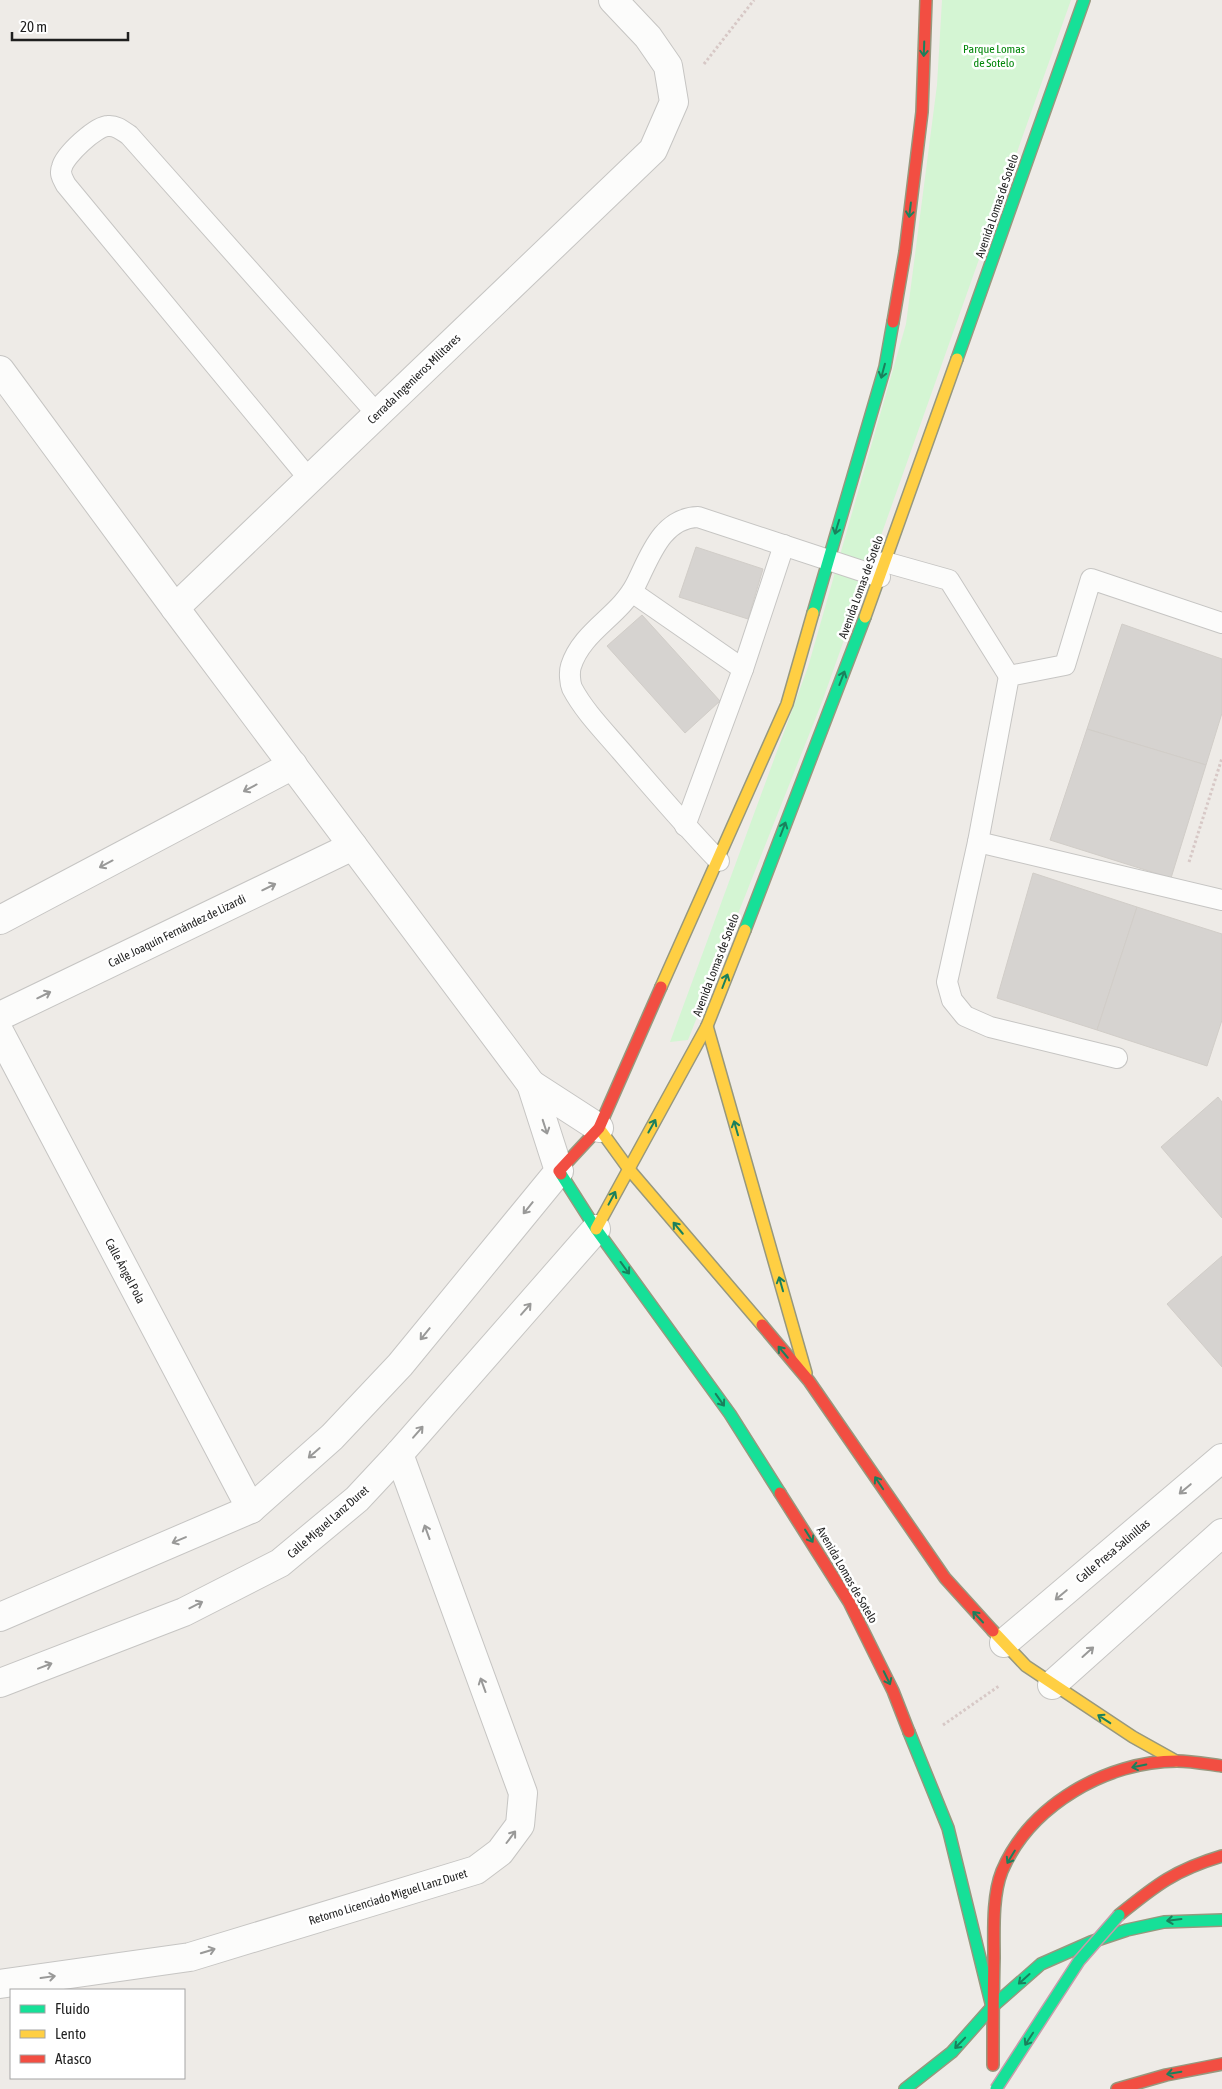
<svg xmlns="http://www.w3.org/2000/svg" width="1222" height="2089" font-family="'Asap Condensed',sans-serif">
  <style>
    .park { fill: #d4f5d3 }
    .building { fill: #d6d3d0; stroke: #d1cdc8 }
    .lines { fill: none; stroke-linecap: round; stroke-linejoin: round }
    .lane-casing { stroke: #c6c5c3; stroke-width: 22 }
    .street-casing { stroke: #c6c5c3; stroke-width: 30 }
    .fast-casing { stroke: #97987e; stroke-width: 14 }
    .slow-casing { stroke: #97987e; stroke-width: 14 }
    .jam-casing { stroke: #97987e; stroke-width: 14 }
    .path { stroke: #d7c8c6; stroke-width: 3; stroke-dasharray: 2.5 2.5; stroke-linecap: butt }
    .lane { stroke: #fcfcfb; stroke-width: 20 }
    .street { stroke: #fcfcfb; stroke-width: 28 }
    .fast { stroke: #16e098; stroke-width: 11 }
    .slow { stroke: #ffcf43; stroke-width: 11 }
    .jam { stroke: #f24e42; stroke-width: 11 }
    .fast-bridge-casing { stroke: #c59ca9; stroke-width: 14; stroke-linecap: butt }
    .fast-bridge { stroke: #16e098; stroke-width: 11 }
    .oneway { stroke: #1a805c }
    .oneway2 { stroke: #999998 }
    .labels { text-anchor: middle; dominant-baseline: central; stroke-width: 5; stroke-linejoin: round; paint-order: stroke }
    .park-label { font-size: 12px; fill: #03870b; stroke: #fff }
    .street-label { font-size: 12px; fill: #1f1f1f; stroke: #fff }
  </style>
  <rect width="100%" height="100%" fill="#eeebe7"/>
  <polygon class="park" points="942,0 1071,0 822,702 688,1040 670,1042 808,667 906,324 937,85"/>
  <g class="building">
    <polygon points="696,547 763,569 748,619 679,597"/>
    <polygon points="642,615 720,701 685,733 607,646"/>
    <polygon points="1122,624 1222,659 1222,713 1206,765 1087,729"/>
    <polygon points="1087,729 1206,765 1171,878 1050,840"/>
    <polygon points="1033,873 1137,907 1097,1030 997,998"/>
    <polygon points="1137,907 1222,934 1222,1020 1207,1066 1097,1030"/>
    <polygon points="1218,1097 1222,1102 1222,1218 1161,1147"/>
    <polygon points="1222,1256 1222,1367 1167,1304"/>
  </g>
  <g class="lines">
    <g class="lane-casing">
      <g id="lane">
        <path d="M310 480 66 185C63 179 59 174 62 167 65 155 96 126 108 126 116 125 123 131 129 135L377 414"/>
        <polyline points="885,562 949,580 1009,676"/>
        <polyline points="632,592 743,669"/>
        <polyline points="1222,623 1091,579 1065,665 1009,676 978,842 1222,900"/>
        <polyline points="685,826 743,669 784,545"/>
        <polyline points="978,842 947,982 952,1000 965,1016 990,1027 1117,1058"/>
        <path d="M719 861C685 826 653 788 621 751 604 731 584 711 572 688 570 683 569 672 571 666 582 631 620 616 636 584 650 556 662 518 698 517L880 577"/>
      </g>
    </g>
    <g class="street-casing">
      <g id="street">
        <polyline points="0,370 175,608 531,1084 559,1171 400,1365 332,1437 251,1509 0,1617"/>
        <polyline points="175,608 653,150 674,102 668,66 648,37 613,0"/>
        <polyline points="0,920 293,765"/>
        <polyline points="0,1016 353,846"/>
        <polyline points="0,1033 251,1509"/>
        <polyline points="531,1084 599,1128"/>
        <polyline points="1004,1643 1222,1458"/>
        <polyline points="0,1683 184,1612 280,1563 357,1499 399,1454 596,1229"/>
        <polyline points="1052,1685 1222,1533"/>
        <polyline points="0,1984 190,1957 476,1870 500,1852 520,1825 523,1793 399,1454"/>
      </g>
    </g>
    <g class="fast-casing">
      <g id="fast">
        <polyline points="957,359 1084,0"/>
        <polyline points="813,613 885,367 893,322"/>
        <polyline points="745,930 865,617"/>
        <polyline points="561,1174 596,1229 730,1414 780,1493"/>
        <polyline points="909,1732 948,1828 992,2007"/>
        <polyline points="992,2007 1041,1964 1091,1942 1127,1930 1164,1922 1222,1920"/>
        <polyline points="905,2089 952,2052 992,2007"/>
      </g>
    </g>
    <g class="slow-casing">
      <g id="slow">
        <polyline points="865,617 957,359"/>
        <polyline points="661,987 787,704 813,613"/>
        <polyline points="707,1026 806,1373"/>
        <polyline points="599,1128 628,1168 762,1325"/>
        <polyline points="596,1229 707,1026 745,930"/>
        <polyline points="993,1631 1026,1666 1133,1737 1176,1761"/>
      </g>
    </g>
    <g class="jam-casing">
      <g id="jam">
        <polyline points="893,322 905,252 922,112 926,0"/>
        <polyline points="561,1174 559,1171 599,1128 661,987"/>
        <polyline points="762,1325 809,1381 945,1578 993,1631"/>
        <polyline points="780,1493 849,1602 893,1691 909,1732"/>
        <path d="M1119 1915C1156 1885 1175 1870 1222 1856"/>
        <path d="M993 2065C993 2029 993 1994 994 1958 994 1932 992 1896 1002 1871 1030 1805 1107 1761 1177 1761 1191 1761 1207 1764 1222 1766"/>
        <polyline points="1117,2089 1166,2075 1222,2064"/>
      </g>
    </g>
    <g class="path">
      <polyline points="704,64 754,0"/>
      <polyline points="1189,862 1222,758"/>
      <polyline points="943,1725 999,1686"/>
    </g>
    <use href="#lane" class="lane"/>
    <use href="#street" class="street"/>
    <use href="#fast" class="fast"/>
    <use href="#slow" class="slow"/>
    <use href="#jam" class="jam"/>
    <g class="fast-bridge-casing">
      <polyline id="fast-bridge" points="996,2089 1079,1961 1119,1915"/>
    </g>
    <use href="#fast-bridge" class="fast-bridge"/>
  </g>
  <defs><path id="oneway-shaft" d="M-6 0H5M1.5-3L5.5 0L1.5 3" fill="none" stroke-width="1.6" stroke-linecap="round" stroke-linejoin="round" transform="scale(1.25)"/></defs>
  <g class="oneway">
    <use href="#oneway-shaft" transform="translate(924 49) rotate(92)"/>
    <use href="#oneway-shaft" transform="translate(910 210) rotate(97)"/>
    <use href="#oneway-shaft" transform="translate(883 371) rotate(105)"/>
    <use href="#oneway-shaft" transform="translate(837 527) rotate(107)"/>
    <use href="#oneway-shaft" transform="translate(842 678) rotate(-69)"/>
    <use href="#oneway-shaft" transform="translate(783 829) rotate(-69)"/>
    <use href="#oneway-shaft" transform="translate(725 981) rotate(-69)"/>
    <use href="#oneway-shaft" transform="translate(652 1126) rotate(-61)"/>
    <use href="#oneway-shaft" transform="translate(736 1128) rotate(-106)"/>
    <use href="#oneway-shaft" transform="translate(612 1198) rotate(-62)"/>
    <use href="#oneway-shaft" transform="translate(678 1228) rotate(-130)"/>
    <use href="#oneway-shaft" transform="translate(625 1268) rotate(54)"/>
    <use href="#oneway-shaft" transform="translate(781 1284) rotate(-106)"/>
    <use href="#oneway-shaft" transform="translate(783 1352) rotate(-130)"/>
    <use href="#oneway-shaft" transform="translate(720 1400) rotate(55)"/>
    <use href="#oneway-shaft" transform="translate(879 1483) rotate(-124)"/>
    <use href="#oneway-shaft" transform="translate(809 1536) rotate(58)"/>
    <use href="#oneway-shaft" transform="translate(978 1617) rotate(-133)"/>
    <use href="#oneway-shaft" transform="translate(887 1678) rotate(64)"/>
    <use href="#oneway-shaft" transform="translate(1104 1719) rotate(-147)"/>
    <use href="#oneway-shaft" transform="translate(1139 1766) rotate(168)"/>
    <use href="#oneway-shaft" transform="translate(1011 1857) rotate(121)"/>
    <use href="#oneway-shaft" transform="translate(1174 1920) rotate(173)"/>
    <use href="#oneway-shaft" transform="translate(1024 1979) rotate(138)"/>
    <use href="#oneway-shaft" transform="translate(1029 2039) rotate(123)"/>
    <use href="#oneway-shaft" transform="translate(960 2043) rotate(134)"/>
    <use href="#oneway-shaft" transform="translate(1174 2073) rotate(170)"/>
  </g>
  <g class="oneway2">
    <use href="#oneway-shaft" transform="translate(250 788) rotate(152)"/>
    <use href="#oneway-shaft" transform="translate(106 864) rotate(152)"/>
    <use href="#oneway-shaft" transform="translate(269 887) rotate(-26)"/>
    <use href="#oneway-shaft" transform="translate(44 995) rotate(-26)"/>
    <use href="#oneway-shaft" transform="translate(545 1127) rotate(72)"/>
    <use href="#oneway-shaft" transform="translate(528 1208) rotate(129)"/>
    <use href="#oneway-shaft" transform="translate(526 1309) rotate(-49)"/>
    <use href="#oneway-shaft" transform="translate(425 1334) rotate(129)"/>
    <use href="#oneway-shaft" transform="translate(418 1432) rotate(-49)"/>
    <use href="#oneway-shaft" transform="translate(314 1453) rotate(139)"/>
    <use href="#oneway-shaft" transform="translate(1185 1489) rotate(140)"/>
    <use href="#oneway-shaft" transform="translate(427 1532) rotate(-110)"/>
    <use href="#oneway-shaft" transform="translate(179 1540) rotate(157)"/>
    <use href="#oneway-shaft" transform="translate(1061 1595) rotate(140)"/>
    <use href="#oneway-shaft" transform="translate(196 1605) rotate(-27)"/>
    <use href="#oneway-shaft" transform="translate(1088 1652) rotate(-42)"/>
    <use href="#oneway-shaft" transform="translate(45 1666) rotate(-21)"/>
    <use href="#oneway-shaft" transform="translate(483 1685) rotate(-110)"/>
    <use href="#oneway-shaft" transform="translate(511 1837) rotate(-53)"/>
    <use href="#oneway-shaft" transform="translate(208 1951) rotate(-17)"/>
    <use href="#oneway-shaft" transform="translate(48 1977) rotate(-8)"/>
  </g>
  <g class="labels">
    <g class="park-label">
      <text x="994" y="49">Parque Lomas<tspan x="994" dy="14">de Sotelo</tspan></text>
    </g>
    <g class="street-label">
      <text transform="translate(997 206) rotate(-71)">Avenida Lomas de Sotelo</text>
      <text transform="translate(414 379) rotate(-44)">Cerrada Ingenieros Militares</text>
      <text transform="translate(861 587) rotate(-70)">Avenida Lomas de Sotelo</text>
      <text transform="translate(177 931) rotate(-26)">Calle Joaquín Fernández de Lizardi</text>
      <text transform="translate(716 965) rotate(-69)">Avenida Lomas de Sotelo</text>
      <text transform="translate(125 1271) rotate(62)">Calle Ángel Pola</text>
      <text transform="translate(328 1522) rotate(-41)">Calle Miguel Lanz Duret</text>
      <text transform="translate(1113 1551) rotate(-40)">Calle Presa Salinillas</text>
      <text transform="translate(847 1575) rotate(60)">Avenida Lomas de Sotelo</text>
      <text transform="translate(388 1897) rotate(-17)">Retorno Licenciado Miguel Lanz Duret</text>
    </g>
  </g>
  <rect x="10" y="1989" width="175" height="90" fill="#ffffff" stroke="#a5a5a5"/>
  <rect x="20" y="2005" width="25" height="8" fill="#16e098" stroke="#a5a5a5"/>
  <text x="55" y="2014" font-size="15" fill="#1f1f1f">Fluido</text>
  <rect x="20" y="2030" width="25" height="8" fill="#ffcf43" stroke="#a5a5a5"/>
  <text x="55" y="2039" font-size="15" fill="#1f1f1f">Lento</text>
  <rect x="20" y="2055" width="25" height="8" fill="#f24e42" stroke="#a5a5a5"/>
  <text x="55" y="2064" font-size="15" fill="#1f1f1f">Atasco</text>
  <path d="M12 32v8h116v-8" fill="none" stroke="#1f1f1f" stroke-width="2.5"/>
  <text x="20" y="32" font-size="15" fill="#1f1f1f" stroke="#ffffff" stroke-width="4" paint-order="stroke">20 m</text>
</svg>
